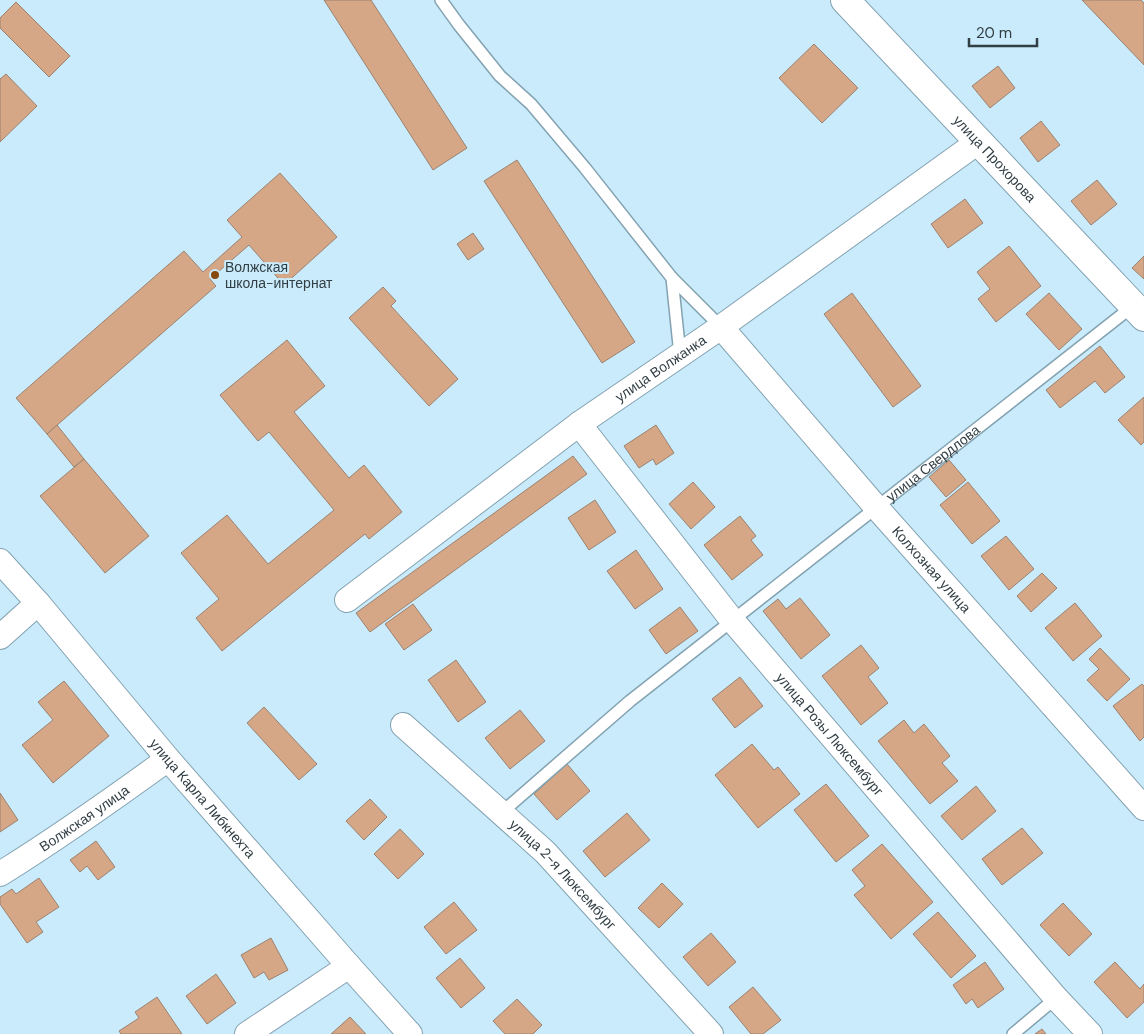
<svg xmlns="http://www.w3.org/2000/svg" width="1144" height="1034" font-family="'DM Sans',sans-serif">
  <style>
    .building { fill: #d6a786; stroke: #9b8270 }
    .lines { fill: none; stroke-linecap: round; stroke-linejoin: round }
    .lane-casing { stroke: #83a2b1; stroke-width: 14 }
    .street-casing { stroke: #83a2b1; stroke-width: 26 }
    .secondary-casing { stroke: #83a2b1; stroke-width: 30 }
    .lane { stroke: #fff; stroke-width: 11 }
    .street { stroke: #fff; stroke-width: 24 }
    .secondary { stroke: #fff; stroke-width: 28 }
    .poi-dot { fill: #87480d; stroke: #caebfb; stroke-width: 2 }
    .labels { text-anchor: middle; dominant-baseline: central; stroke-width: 4; stroke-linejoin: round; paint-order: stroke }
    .street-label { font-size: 14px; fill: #313e44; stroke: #caebfb }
    .poi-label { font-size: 14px; fill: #313e44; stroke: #caebfb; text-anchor: start }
  </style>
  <rect width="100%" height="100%" fill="#caebfb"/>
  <g class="building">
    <polygon points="324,0 371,0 467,148 433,170"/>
    <polygon points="1082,0 1141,0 1144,3 1144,65"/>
    <polygon points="16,2 70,56 49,77 0,28 0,18"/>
    <polygon points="814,44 858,88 822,123 779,78"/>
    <polygon points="998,66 1015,88 990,108 972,86"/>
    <polygon points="6,74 37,106 0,142 0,79"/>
    <polygon points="1041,121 1060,145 1038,162 1020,138"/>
    <polygon points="517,160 635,342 602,363 484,181"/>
    <polygon points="280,173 337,237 284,285 249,245 210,279 216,286 47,434 16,398 184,251 203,272 242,237 227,220"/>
    <polygon points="1097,180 1117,204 1091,225 1071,201"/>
    <polygon points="965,199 983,223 948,248 931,224"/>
    <polygon points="473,233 484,249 468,260 457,244"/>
    <polygon points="1009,246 1041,286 996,322 978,299 990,289 977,272"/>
    <polygon points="1144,256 1144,279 1132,268"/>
    <polygon points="383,287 396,301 391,306 458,379 429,406 349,318"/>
    <polygon points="852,293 921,386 893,407 824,314"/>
    <polygon points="1049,293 1082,329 1059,350 1026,314"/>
    <polygon points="287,340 325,386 294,412 349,478 364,465 402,512 369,539 365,534 222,651 196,618 219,599 181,553 227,515 268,564 334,510 269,432 258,441 220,395"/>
    <polygon points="1100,346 1125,377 1105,393 1095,381 1060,408 1046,390"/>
    <polygon points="1144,397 1144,442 1141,445 1118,420"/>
    <polygon points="57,425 84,459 74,467 47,434"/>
    <polygon points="656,425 674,453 656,465 653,459 639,468 624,446"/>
    <polygon points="573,456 587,474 370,632 356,613"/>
    <polygon points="84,459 149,536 105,573 40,496"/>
    <polygon points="949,460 966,480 946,497 929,477"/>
    <polygon points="693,482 715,507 691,529 669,504"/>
    <polygon points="968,482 1000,521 972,544 940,505"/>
    <polygon points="595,500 616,532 589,550 568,518"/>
    <polygon points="740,516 756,536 751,540 763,555 732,580 704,545"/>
    <polygon points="1006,536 1034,569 1009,590 981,556"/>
    <polygon points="636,550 663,589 635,609 607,571"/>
    <polygon points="1042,573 1057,588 1031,612 1017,596"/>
    <polygon points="800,598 830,635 801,659 763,611 778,599 786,609"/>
    <polygon points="1075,603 1102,636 1073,661 1045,628"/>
    <polygon points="413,604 432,630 404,650 385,624"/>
    <polygon points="680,607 698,631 666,654 649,630"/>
    <polygon points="861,645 879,668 868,677 888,703 861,725 822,676"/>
    <polygon points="1100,648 1130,679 1107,701 1087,680 1099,669 1089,659"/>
    <polygon points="456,660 486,702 458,722 428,680"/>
    <polygon points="740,677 763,706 735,728 712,699"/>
    <polygon points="64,681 109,736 53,783 22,745 53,720 38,702"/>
    <polygon points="1142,684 1144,686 1144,737 1140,741 1113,706"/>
    <polygon points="264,707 317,764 299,780 247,723"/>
    <polygon points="520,710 545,741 510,769 485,738"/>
    <polygon points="904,720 914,733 924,724 950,756 942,763 958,781 930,804 878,741"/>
    <polygon points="752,744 774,770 778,767 800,794 758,828 715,775"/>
    <polygon points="567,764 590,791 557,820 534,794"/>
    <polygon points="826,784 869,836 836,862 794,810"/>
    <polygon points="976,786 996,811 962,840 941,816"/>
    <polygon points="0,793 18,820 0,832"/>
    <polygon points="370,799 387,817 364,840 346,821"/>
    <polygon points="627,813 650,840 605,877 583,851"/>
    <polygon points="1022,828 1043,853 1002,885 982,859"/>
    <polygon points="400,829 424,854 398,879 374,854"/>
    <polygon points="96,841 115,867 98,880 87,866 80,872 70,860"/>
    <polygon points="882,844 933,902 891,939 854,895 865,886 852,870"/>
    <polygon points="39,878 59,907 36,922 43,932 27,943 0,904 0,897 12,889 16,894"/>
    <polygon points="662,883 683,904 659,928 638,908"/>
    <polygon points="454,902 477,930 446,954 424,927"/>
    <polygon points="1063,903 1092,934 1069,956 1040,925"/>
    <polygon points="938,912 976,956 951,978 913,934"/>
    <polygon points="711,933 736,962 708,986 683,957"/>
    <polygon points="271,938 288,970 269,980 264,972 254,978 241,955"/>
    <polygon points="460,958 485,988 461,1008 436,978"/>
    <polygon points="985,962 1004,989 978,1008 972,999 966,1004 953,985"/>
    <polygon points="1115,962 1140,989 1144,984 1144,1002 1127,1018 1094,982"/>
    <polygon points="216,974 236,1003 207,1024 186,996"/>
    <polygon points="753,987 781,1020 763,1034 751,1034 729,1007"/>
    <polygon points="157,997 182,1034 121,1034 119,1031 139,1018 135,1012"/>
    <polygon points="517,999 542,1025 533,1034 505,1034 493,1021"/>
    <polygon points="350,1017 366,1034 331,1034"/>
    <polygon points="1042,1029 1046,1034 1035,1034"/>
  </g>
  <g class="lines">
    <g class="lane-casing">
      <g id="lane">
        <polyline points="441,0 459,25 500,76 531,104 585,168 672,278 680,355"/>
        <polyline points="672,278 721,327"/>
        <path id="s1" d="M501 813 630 701 1133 306"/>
        <polyline points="1013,1034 1056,998"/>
      </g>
    </g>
    <g class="street-casing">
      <g id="street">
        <path id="s2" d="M721 327 876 507 1144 808"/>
        <path id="s3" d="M579 424 732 620 1056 998 1090 1034"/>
        <path id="s4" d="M0 561 38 603 168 759 349 966 410 1034"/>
        <path id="s5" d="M347 600 579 424 721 327 978 142"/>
        <polyline points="0,637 38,603"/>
        <path id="s6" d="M403 725 545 852 711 1034"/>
        <path id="s7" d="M0 874C58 838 113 799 168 759"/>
        <polyline points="247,1034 349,966"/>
      </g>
    </g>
    <g class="secondary-casing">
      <g id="secondary">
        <path id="s8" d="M845 0 1144 317"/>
      </g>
    </g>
    <use href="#lane" class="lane"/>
    <use href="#street" class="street"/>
    <use href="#secondary" class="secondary"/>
  </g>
  <circle class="poi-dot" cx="215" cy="275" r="5"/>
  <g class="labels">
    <g class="street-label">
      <text stroke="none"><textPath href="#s8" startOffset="218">улица Прохорова</textPath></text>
      <text stroke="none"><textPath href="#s5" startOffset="390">улица Волжанка</textPath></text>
      <text stroke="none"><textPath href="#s1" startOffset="556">улица Свердлова</textPath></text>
      <text stroke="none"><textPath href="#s2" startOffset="321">Колхозная улица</textPath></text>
      <text stroke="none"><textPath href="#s3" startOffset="399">улица Розы Люксембург</textPath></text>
      <text stroke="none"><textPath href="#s4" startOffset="312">улица Карла Либкнехта</textPath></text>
      <text stroke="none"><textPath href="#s7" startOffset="101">Волжская улица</textPath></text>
      <text stroke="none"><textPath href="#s6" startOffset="219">улица 2-я Люксембург</textPath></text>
    </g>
    <g class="poi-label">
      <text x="225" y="267">Волжская<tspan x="225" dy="16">школа-интернат</tspan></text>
    </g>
  </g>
  <path d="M969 38v8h68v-8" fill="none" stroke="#313e44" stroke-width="2.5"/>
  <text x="976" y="38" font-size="15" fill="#313e44" stroke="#caebfb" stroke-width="4" paint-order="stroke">20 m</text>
</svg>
